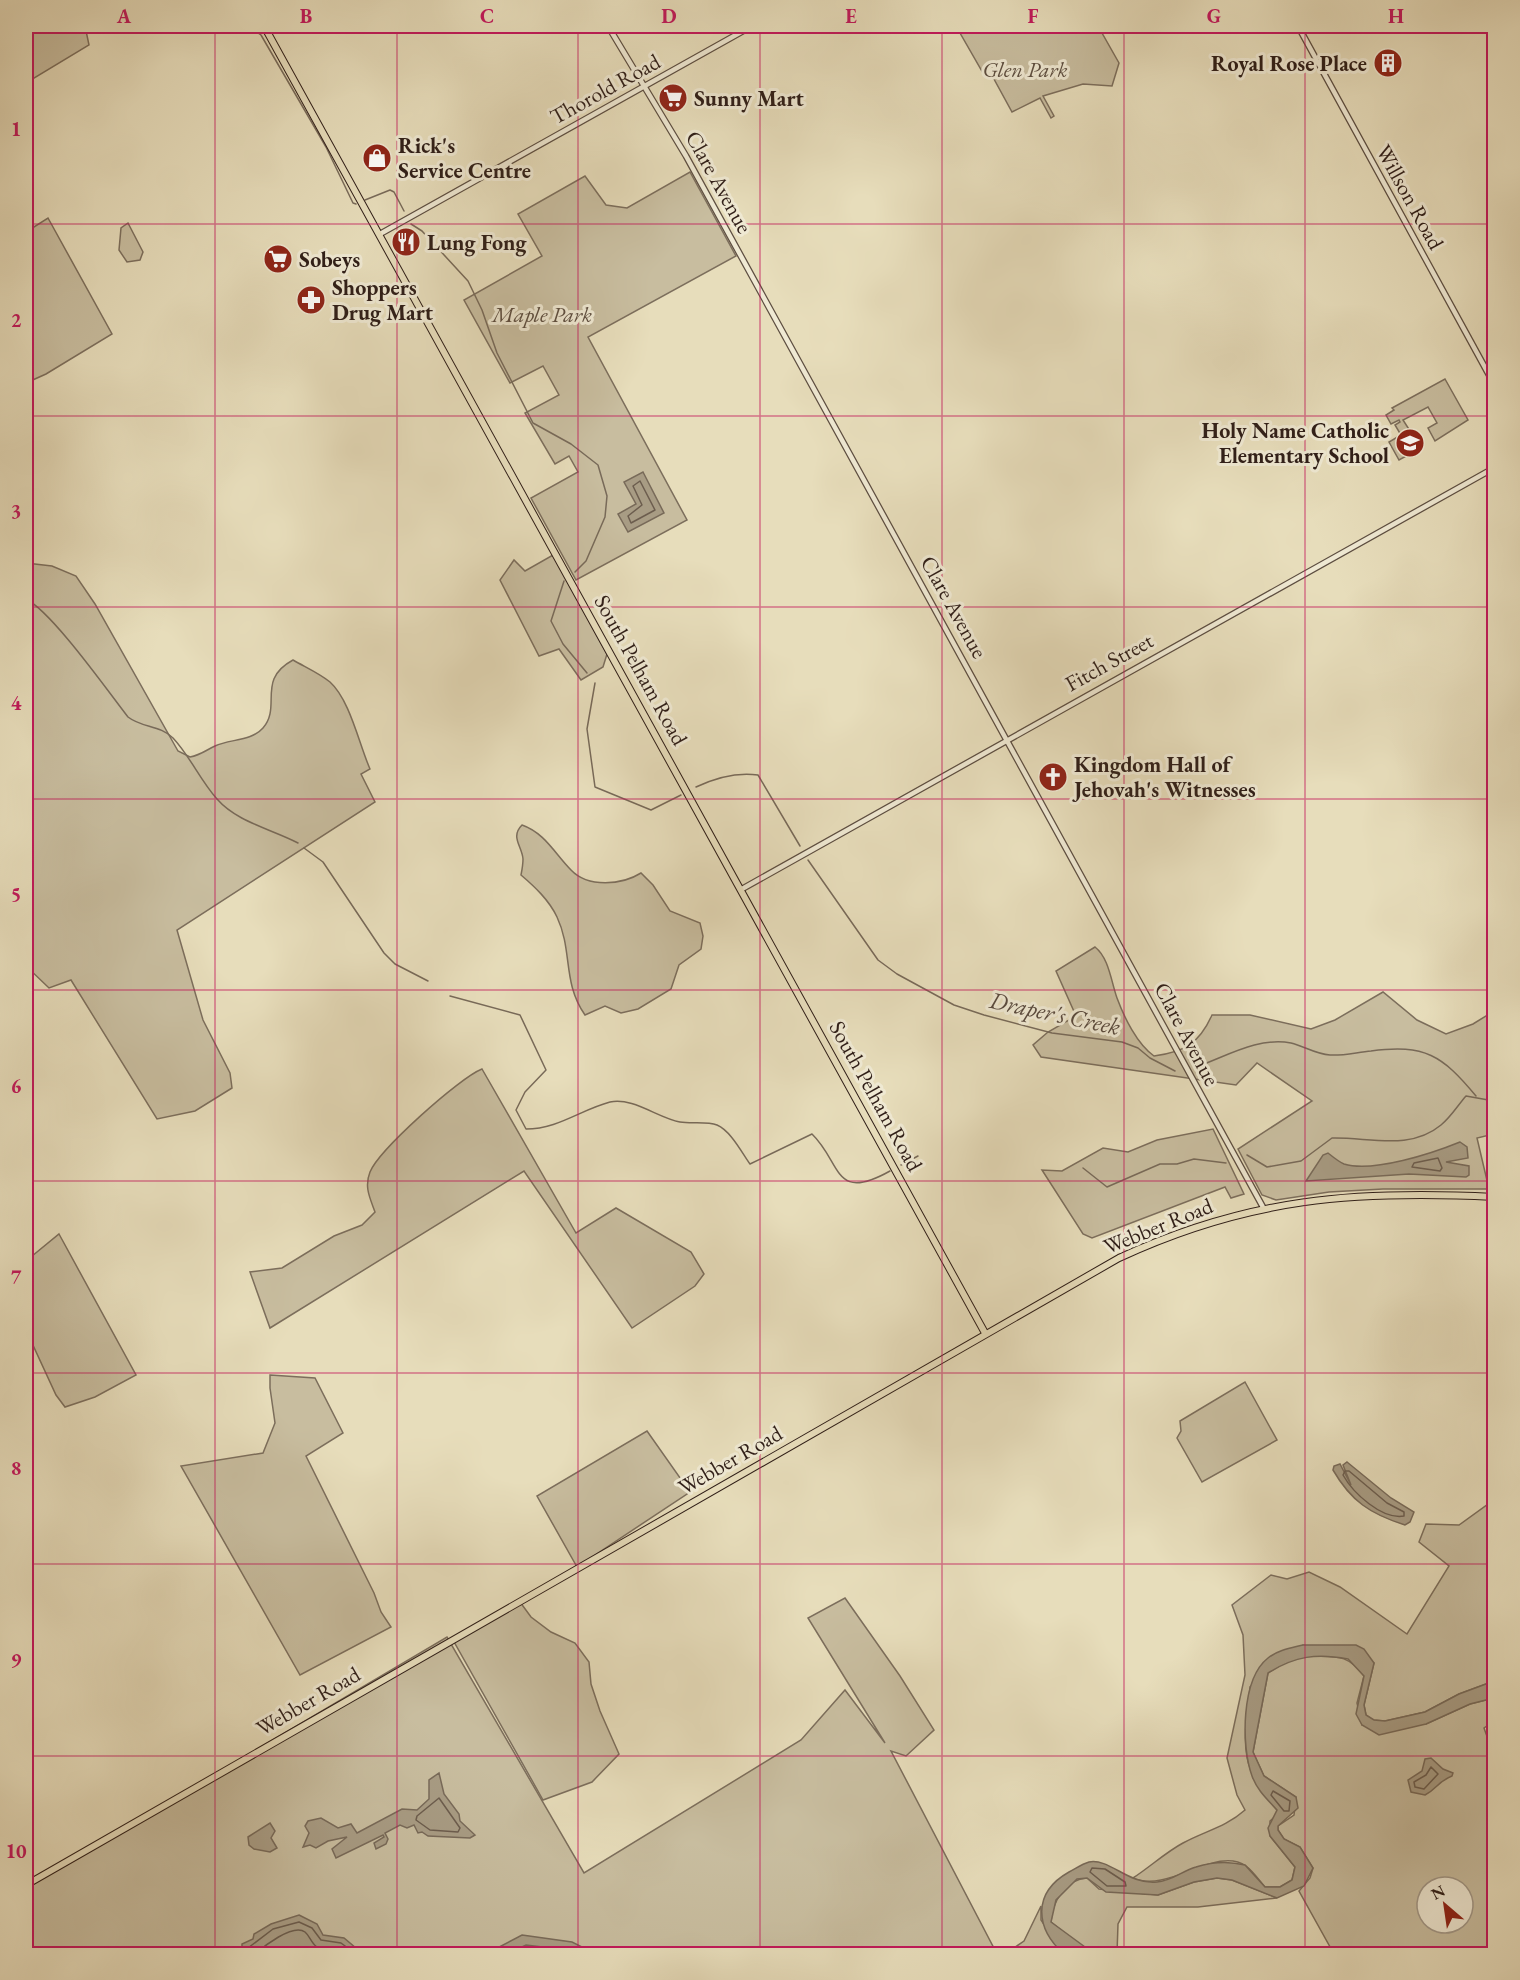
<svg xmlns="http://www.w3.org/2000/svg" width="1520" height="1980" font-family="'EB Garamond',serif">
  <style>
    .green { fill: #c8bd9f; stroke: #7c6e5c; stroke-width: 1.5; fill-rule: evenodd }
    .water { fill: #a89c84; stroke: #786a59; stroke-width: 1.5 }
    .lines { fill: none; stroke-linecap: round; stroke-linejoin: round }
    .shore { stroke: #6c5d4e; stroke-width: 1.5 }
    .stream { stroke: #786a59; stroke-width: 1.5 }
    .minor-casing { stroke: #5d4e41; stroke-width: 7 }
    .major-casing { stroke: #2f1e18; stroke-width: 8 }
    .minor { stroke: #efe9d3; stroke-width: 4.5 }
    .major { stroke: #e7ddbb; stroke-width: 6 }
    .grid { fill: none; stroke: #c2185b; stroke-width: 1.5; stroke-opacity: 0.55 }
    .labels { text-anchor: middle; dominant-baseline: central; stroke-width: 6; stroke-linejoin: round; paint-order: stroke }
    .poi-label { font-size: 22px; font-weight: bold; fill: #2f1e18; stroke: #efe9d3; text-anchor: start }
    .park-label { font-size: 22px; font-style: italic; fill: #5d4e40; stroke: #efe9d3 }
    .street-label { font-size: 22px; fill: #2f1e18; stroke: #efe9d3 }
    .water-label { font-size: 24px; font-style: italic; fill: #594a3e; stroke: #efe9d3 }
    .neatline { fill: none; stroke: #c2185b; stroke-width: 2 }
    .grid-label { font-size: 20px; text-anchor: middle; font-weight: bold; fill: #c2185b }
  </style>
  <rect width="100%" height="100%" fill="#e7ddbb"/>
  <filter id="stains"><feTurbulence type="fractalNoise" baseFrequency=".00333" numOctaves="4"/><feColorMatrix values="0 0 0 0 .2 0 0 0 0 .09 0 0 0 0 .02 0 0 0 .5 -.17"/></filter>
  <radialGradient id="worn" r=".72"><stop offset=".6" stop-color="#630" stop-opacity="0"/><stop offset="1" stop-color="#630" stop-opacity=".3"/></radialGradient>
  <g class="green">
    <polygon points="26,26 85,26 89,45 26,83"/>
    <polygon points="956,26 1098,26 1119,63 1112,86 1083,84 1043,96 1054,116 1051,118 1040,98 1012,112 989,70 983,73"/>
    <polygon points="690,172 736,256 588,337 687,520 576,580 531,498 578,472 569,456 555,464 525,413 559,395 543,366 510,383 464,300 542,256 518,214 585,176 606,205 627,208"/>
    <polygon points="48,218 112,334 46,374 26,383 26,232"/>
    <polygon points="128,223 143,252 140,260 127,262 119,250 121,228"/>
    <polygon points="1445,379 1468,420 1435,441 1428,428 1437,423 1428,407 1403,420 1421,448 1399,460 1389,442 1401,435 1395,425 1400,422 1399,420 1391,424 1386,415 1394,410 1392,408"/>
    <polygon points="553,555 607,654 603,667 581,680 559,649 539,656 500,580 514,560 525,571"/>
    <path d="M26 563 52 566 76 576 95 604 178 751 190 757C201 755 206 750 215 746 230 739 252 741 263 728 282 706 256 680 293 660 305 667 319 673 330 682 350 700 359 744 370 769L361 774 375 802 177 930 203 1020 230 1073 232 1088 195 1111 157 1119 71 980 49 988 26 966Z"/>
    <path d="M522 825C545 833 555 854 571 870 588 888 622 885 641 873L653 885 670 911 700 923 703 936 701 949 679 965 671 989 638 1009 621 1013 605 1006 585 1015C562 982 573 951 557 917 549 900 535 887 521 875 522 870 523 864 523 859 522 846 510 837 522 825Z"/>
    <path d="M1095 947C1109 958 1111 981 1117 998 1124 1017 1137 1044 1154 1056 1184 1052 1199 1044 1212 1015H1250L1311 1029 1335 1020 1383 992 1417 1020 1446 1034 1473 1024 1494 1011V1134L1477 1138 1489 1189H1383L1329 1192 1276 1200 1262 1195 1238 1149 1312 1101 1257 1063 1236 1085 1041 1057 1033 1045 1048 1032 1076 1016 1056 971Z"/>
    <path d="M482 1069 576 1233 616 1208 691 1252 704 1274 695 1286 632 1328 524 1171 270 1328 250 1272 282 1268 334 1236 362 1225 375 1212C370 1198 364 1187 370 1172 379 1150 459 1078 482 1069Z"/>
    <polygon points="1213,1129 1244,1194 1231,1198 1225,1187 1092,1238 1083,1234 1042,1170 1062,1171 1103,1148 1128,1152 1157,1140"/>
    <polygon points="59,1234 136,1375 95,1397 65,1407 56,1395 26,1330 26,1261"/>
    <polygon points="270,1375 315,1378 343,1433 306,1456 374,1593 381,1612 391,1627 300,1675 181,1466 263,1453 275,1423 270,1388"/>
    <polygon points="1245,1382 1277,1440 1202,1482 1177,1438 1181,1431 1180,1421"/>
    <polygon points="647,1431 690,1492 577,1567 537,1496"/>
    <path d="M1494 1460V1681L1459 1694 1425 1712 1385 1721 1373 1720 1366 1715 1364 1705 1374 1663 1303 1645 1250 1687C1244 1743 1237 1765 1277 1810L1276 1816 1270 1821V1836L1295 1867 1292 1880 1280 1887H1265C1259 1880 1253 1871 1246 1866 1216 1845 1169 1894 1133 1878 1150 1867 1166 1852 1183 1843 1205 1831 1226 1827 1245 1810L1237 1795 1227 1758 1245 1675 1243 1635 1232 1605 1271 1575 1287 1579 1309 1572 1340 1587 1407 1634 1449 1566 1419 1542 1426 1524 1459 1525 1488 1504Z"/>
    <polygon points="845,1598 900,1676 934,1730 906,1756 891,1751 997,1954 26,1954 26,1886 447,1637 584,1873 801,1740 845,1690 885,1743 808,1618"/>
    <polygon points="520,1602 531,1617 551,1632 575,1643 589,1662 591,1684 600,1711 619,1754 592,1782 543,1800 453,1640"/>
    <path d="M1309 1656C1336 1657 1347 1653 1364 1676L1357 1703 1362 1725 1426 1724 1470 1704 1494 1698V1721L1484 1728 1494 1756V1954H1334L1299 1891 1310 1878 1313 1868 1300 1847 1284 1839 1278 1830V1826L1294 1815 1296 1797 1264 1776 1253 1752 1268 1673 1290 1659ZM1427 1887H1463V1923H1427Z"/>
    <path d="M1087 1878 1099 1889 1158 1895 1194 1882 1217 1878 1232 1880 1277 1898 1198 1907H1127L1118 1924 1117 1954H1091L1051 1922C1052 1902 1066 1879 1087 1878Z"/>
    <polygon points="1041,1906 1041,1920 1064,1954 1005,1954 1024,1941"/>
  </g>
  <g class="water">
    <polygon points="643,472 664,513 628,532 618,514 636,504 624,482"/>
    <path d="M1460 1142 1467 1147 1468 1158 1446 1162 1469 1166V1175L1466 1177 1409 1174 1306 1181 1323 1155 1328 1153C1333 1157 1339 1162 1344 1164 1373 1173 1433 1153 1460 1142Z"/>
    <path d="M1347 1462 1391 1498 1414 1512 1410 1522 1405 1525C1370 1514 1351 1501 1333 1470L1334 1466 1340 1464 1351 1485 1343 1465Z"/>
    <path d="M1303 1645H1356L1364 1649 1374 1663 1364 1705 1366 1715 1374 1720 1385 1721 1425 1712 1459 1694 1494 1681V1698L1470 1704 1426 1724 1379 1735 1362 1725 1356 1714 1364 1676 1348 1659C1317 1653 1295 1656 1268 1673L1253 1752 1264 1776 1296 1797 1298 1808 1278 1826V1830L1284 1839 1300 1847 1313 1868 1304 1886 1277 1898 1232 1880 1217 1878 1194 1882 1158 1895 1106 1892 1087 1878 1077 1879 1056 1900 1051 1922 1085 1947 1091 1954H1064C1035 1928 1032 1893 1069 1872 1075 1869 1082 1864 1089 1862 1110 1858 1128 1885 1157 1882 1172 1881 1182 1871 1196 1867 1212 1862 1229 1861 1245 1865L1265 1887H1280L1292 1880 1295 1867 1270 1836 1268 1828 1277 1810C1267 1799 1257 1790 1252 1776 1241 1746 1241 1679 1268 1658 1278 1650 1291 1648 1303 1645Z"/>
    <path d="M1431 1758 1443 1769 1453 1773 1452 1776C1437 1782 1437 1789 1425 1795L1411 1792 1408 1780 1422 1771 1425 1759Z"/>
    <polygon points="439,1773 444,1794 459,1814 460,1821 475,1835 470,1838 428,1836 422,1832 418,1833 414,1825 407,1828 400,1825 385,1833 388,1839 386,1844 376,1849 374,1843 384,1837 383,1835 336,1858 332,1849 347,1837 328,1841 316,1848 310,1845 303,1847 309,1833 305,1826 308,1821 321,1818 338,1828 351,1824 357,1833 402,1809 417,1810 429,1799 429,1780"/>
    <polygon points="270,1823 275,1831 271,1838 277,1848 270,1852 254,1849 249,1845 248,1837"/>
    <polygon points="299,1915 317,1924 323,1935 344,1938 363,1954 242,1954 242,1944 253,1939 254,1934 271,1924"/>
    <polygon points="522,1935 572,1942 588,1950 589,1954 564,1954 551,1948 526,1945 507,1954 486,1954"/>
  </g>
  <g class="lines">
    <g class="shore">
      <polygon points="640,481 655,510 631,523 628,516 642,505 633,486"/>
      <polygon points="1438,1158 1442,1168 1440,1171 1412,1167 1414,1163"/>
      <path d="M1345 1471H1349L1387 1503 1404 1512V1516C1382 1520 1353 1493 1343 1475Z"/>
      <polygon points="1431,1767 1438,1774 1424,1789 1415,1787 1414,1782 1426,1775"/>
      <polygon points="1273,1791 1290,1801 1289,1811 1284,1811 1271,1795"/>
      <polygon points="439,1798 460,1828 458,1832 430,1830 416,1820 417,1816"/>
      <polygon points="1092,1868 1105,1869 1125,1882 1126,1886 1107,1886 1090,1872"/>
      <polyline points="248,1954 248,1948 273,1929 299,1922 312,1928 321,1940 341,1943 356,1954"/>
      <path d="M255 1954C263 1947 293 1923 305 1932 310 1936 311 1943 317 1947 327 1952 336 1949 344 1954"/>
    </g>
    <g class="stream">
      <polyline points="255,31 261,35 326,147 353,203 356,204"/>
      <polyline points="365,200 390,190 394,192 404,211"/>
      <polyline points="411,224 422,231 468,281 482,310 497,353 533,423 571,444 598,465 607,496 605,517 586,561 575,572"/>
      <polyline points="564,581 551,621 563,644 587,673"/>
      <path d="M26 599C52 612 107 690 128 717 142 728 160 725 173 738 190 756 200 780 217 799 237 822 271 829 298 843"/>
      <polyline points="595,683 587,729 595,787 651,810 681,795"/>
      <path d="M696 787C715 778 737 772 758 775L800 846"/>
      <polyline points="304,848 323,862 384,953 395,964 428,981"/>
      <polyline points="808,860 878,960 897,974 954,1005 984,1015 1052,1033 1122,1042 1138,1048 1150,1058 1175,1071"/>
      <path d="M450 996 520 1015 546 1070 525 1092 516 1110 526 1129C558 1129 580 1110 610 1102 633 1097 658 1118 680 1122 691 1124 707 1121 717 1125 731 1131 742 1153 750 1164L812 1134C842 1163 833 1203 890 1171"/>
      <path d="M1199 1066C1229 1055 1259 1037 1291 1043 1304 1046 1315 1054 1330 1055 1343 1056 1358 1052 1371 1051 1425 1044 1442 1055 1476 1096"/>
      <path d="M1247 1155 1267 1167 1301 1161 1332 1138C1369 1137 1410 1151 1441 1125 1451 1117 1458 1105 1466 1096L1494 1101"/>
      <polyline points="901,1165 918,1156"/>
      <polyline points="1083,1168 1107,1187 1160,1164 1177,1164 1194,1159 1226,1163"/>
    </g>
    <g class="minor-casing">
      <g id="minor">
        <polyline points="608,26 686,156 1264,1209"/>
        <polyline points="1298,26 1494,384"/>
        <polyline points="380,234 752,26"/>
        <polyline points="742,889 1494,468"/>
      </g>
    </g>
    <g class="major-casing">
      <g id="major">
        <polyline points="264,26 985,1333"/>
        <path d="M26 1885 1119 1258C1248 1198 1355 1190 1494 1197"/>
      </g>
    </g>
    <use href="#minor" class="minor"/>
    <use href="#major" class="major"/>
  </g>
  <path class="grid" d="M215 26V1954M397 26V1954M578 26V1954M760 26V1954M942 26V1954M1124 26V1954M1305 26V1954M26 224H1494M26 416H1494M26 607H1494M26 799H1494M26 990H1494M26 1181H1494M26 1373H1494M26 1564H1494M26 1756H1494"/>
  <defs>
    <g id="building-disc" transform="scale(1.5)"><circle r="9.5" fill="#8f2418" stroke="#efe9d3"/><path d="M-4-6H4V6H1V3H-1V6H-4ZM-2.5-4.3h1.7v1.8h-1.7ZM.8-4.3h1.7v1.8H.8ZM-2.5-1h1.7V.8h-1.7ZM.8-1h1.7V.8H.8Z" fill="#fff"/></g>
    <g id="supermarket-disc" transform="scale(1.5)"><circle r="9.5" fill="#8f2418" stroke="#efe9d3"/><path d="M-6-5.5h2.5l.6 2H6L4.5 2H-2.5L-4.4-4H-6ZM-1.5 3.2a1.3 1.3 0 1 0 .1 0ZM3 3.2a1.3 1.3 0 1 0 .1 0Z" fill="#fff"/></g>
    <g id="shop-disc" transform="scale(1.5)"><circle r="9.5" fill="#8f2418" stroke="#efe9d3"/><path d="M-5-2.5h2.3a2.7 3.5 0 0 1 5.4 0H5L5.5 6h-11ZM-1.5-2.5h3a1.5 2.3 0 0 0-3 0Z" fill="#fff"/></g>
    <g id="restaurant-disc" transform="scale(1.5)"><circle r="9.5" fill="#8f2418" stroke="#efe9d3"/><path d="M-5-6h1v4h1v-4h1v4h1v-4h1v5L-1.5 .5V6h-2V.5L-5-1ZM5-6V6H3V1.5H1.5Q1.5-4 5-6Z" fill="#fff"/></g>
    <g id="pharmacy-disc" transform="scale(1.5)"><circle r="9.5" fill="#8f2418" stroke="#efe9d3"/><path d="M-2-6h4v4h4v4h-4v4h-4v-4h-4v-4h4Z" fill="#fff"/></g>
    <g id="school-disc" transform="scale(1.5)"><circle r="9.5" fill="#8f2418" stroke="#efe9d3"/><path d="M0-5L7-2L0 1L-7-2ZM-4 1L0 2.5L4 1V4Q0 6-4 4Z" fill="#fff"/></g>
    <g id="church-disc" transform="scale(1.5)"><circle r="9.5" fill="#8f2418" stroke="#efe9d3"/><path d="M-1.2-6h2.4v3.5h3.3v2.4h-3.3V6h-2.4V-.1h-3.3v-2.4h3.3Z" fill="#fff"/></g>
  </defs>
  <g fill-rule="evenodd">
    <use href="#building-disc" x="1388" y="63"/>
    <use href="#supermarket-disc" x="673" y="98"/>
    <use href="#shop-disc" x="377" y="158"/>
    <use href="#restaurant-disc" x="406" y="242"/>
    <use href="#supermarket-disc" x="278" y="259"/>
    <use href="#pharmacy-disc" x="311" y="300"/>
    <use href="#school-disc" x="1410" y="443"/>
    <use href="#church-disc" x="1053" y="777"/>
  </g>
  <g class="labels">
    <g class="poi-label">
      <text x="1367" y="63" text-anchor="end">Royal Rose Place</text>
      <text x="694" y="98">Sunny Mart</text>
      <text x="398" y="145">Rick's<tspan x="398" dy="25">Service Centre</tspan></text>
      <text x="427" y="242">Lung Fong</text>
      <text x="299" y="259">Sobeys</text>
      <text x="332" y="287">Shoppers<tspan x="332" dy="25">Drug Mart</tspan></text>
      <text x="1389" y="430" text-anchor="end">Holy Name Catholic<tspan x="1389" dy="25">Elementary School</tspan></text>
      <text x="1074" y="764">Kingdom Hall of<tspan x="1074" dy="25">Jehovah's Witnesses</tspan></text>
    </g>
    <g class="park-label">
      <text x="1025" y="69">Glen Park</text>
      <text x="542" y="314">Maple Park</text>
    </g>
    <g class="street-label">
      <text transform="translate(605 89) rotate(-29)">Thorold Road</text>
      <text transform="translate(719 182) rotate(61)">Clare Avenue</text>
      <text transform="translate(1410 197) rotate(61)">Willson Road</text>
      <text transform="translate(954 607) rotate(61)">Clare Avenue</text>
      <text transform="translate(1109 662) rotate(-29)">Fitch Street</text>
      <text transform="translate(641 670) rotate(61)">South Pelham Road</text>
      <text transform="translate(1187 1034) rotate(62)">Clare Avenue</text>
      <text transform="translate(876 1096) rotate(61)">South Pelham Road</text>
      <text transform="translate(1158 1226) rotate(-22)">Webber Road</text>
      <text transform="translate(730 1460) rotate(-30)">Webber Road</text>
      <text transform="translate(308 1701) rotate(-30)">Webber Road</text>
    </g>
    <g class="water-label">
      <text transform="translate(1055 1013) rotate(12)">Draper's Creek</text>
    </g>
  </g>
  <rect width="1520" height="1980" fill="none" stroke="#e7ddbb" stroke-width="66"/>
  <g transform="translate(1445 1905) rotate(331)"><circle r="28" fill="#efe9d3" stroke="#a29888" stroke-width="1.5"/>
  <path d="M0-4.5L10 22L0 15L-10 22Z" fill="#8f2418"/>
  <text y="-9" font-size="16" font-weight="bold" text-anchor="middle" fill="#2f1e18">N</text>
  </g>
  <rect x="33" y="33" width="1454" height="1914" class="neatline"/>
  <g class="grid-label">
    <text x="124" y="23">A</text>
    <text x="306" y="23">B</text>
    <text x="487" y="23">C</text>
    <text x="669" y="23">D</text>
    <text x="851" y="23">E</text>
    <text x="1033" y="23">F</text>
    <text x="1214" y="23">G</text>
    <text x="1396" y="23">H</text>
    <text x="16" y="136">1</text>
    <text x="16" y="327">2</text>
    <text x="16" y="518">3</text>
    <text x="16" y="710">4</text>
    <text x="16" y="901">5</text>
    <text x="16" y="1093">6</text>
    <text x="16" y="1284">7</text>
    <text x="16" y="1475">8</text>
    <text x="16" y="1667">9</text>
    <text x="16" y="1858">10</text>
  </g>
  <rect width="100%" height="100%" filter="url(#stains)"/>
  <rect width="100%" height="100%" fill="url(#worn)"/>
</svg>
